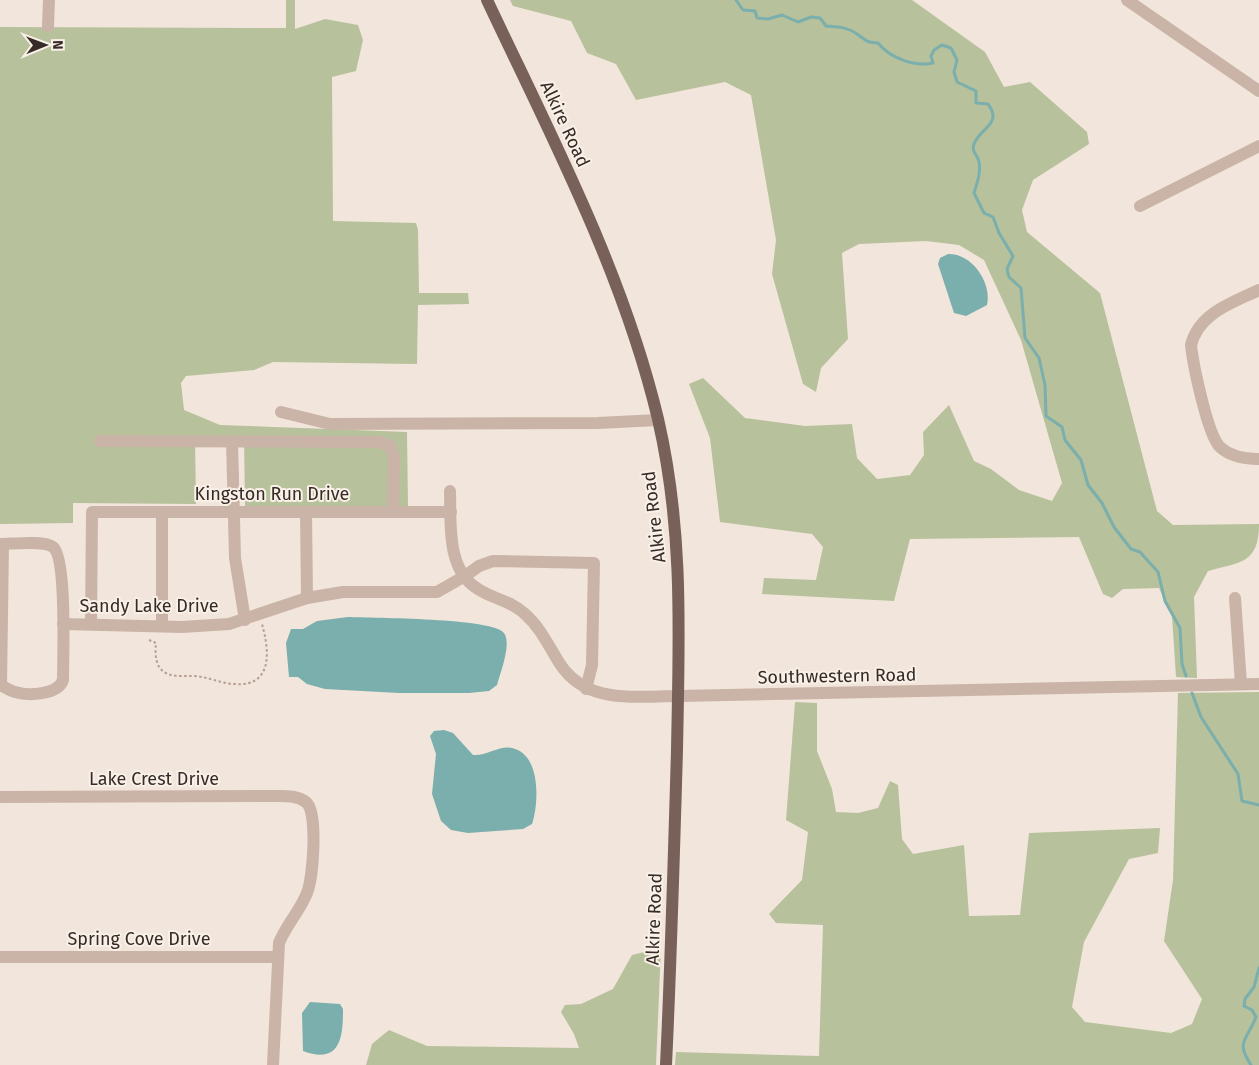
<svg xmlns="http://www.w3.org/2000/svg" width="1259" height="1065" font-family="'Fira Sans',sans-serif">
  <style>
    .green { fill: #b7c19b }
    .water { fill: #7aafad }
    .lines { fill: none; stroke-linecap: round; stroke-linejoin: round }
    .stream { stroke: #7aafad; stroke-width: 3 }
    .path { stroke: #b69e91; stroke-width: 2; stroke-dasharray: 2.5 2.5; stroke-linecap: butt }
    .minor { stroke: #cab4a7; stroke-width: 12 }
    .major { stroke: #786158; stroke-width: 12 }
    .labels { text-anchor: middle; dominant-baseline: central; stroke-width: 4; stroke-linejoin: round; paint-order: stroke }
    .street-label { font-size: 18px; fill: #362b27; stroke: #f9f0e7 }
  </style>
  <rect width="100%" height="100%" fill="#f2e5db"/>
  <g class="green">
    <polygon points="286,0 295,0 295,29 325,19 358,25 363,40 356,71 332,77 333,221 416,223 418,230 419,293 468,293 469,304 418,305 417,364 273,362 254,370 186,376 181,383 184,410 220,425 407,432 408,506 245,506 244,436 195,437 196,504 73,503 73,523 0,524 0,27 286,28"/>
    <path d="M510 0H912L985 52 1004 87 1030 82 1087 132 1089 144 1033 180 1022 210 1027 232 1100 293 1157 511 1173 525 1259 524C1259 564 1240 562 1208 571L1194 597 1197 678 1176 677 1172 616 1159 588 1123 589 1112 598 1103 594 1079 537 910 539 894 601 762 594 764 578 816 580 823 547 812 534 720 522 710 438 689 384 703 378 745 418 805 426 852 424 857 458 877 479 910 475 924 455 923 432 949 405 974 461 991 469 1019 490 1052 501 1062 483 1021 340 984 260 959 245 926 241 859 244 842 253 848 339 821 368 816 392 803 384 772 274 776 240 751 95 725 82 636 100 616 64 587 53 571 21 513 6Z"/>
    <polygon points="1259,692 1259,1065 675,1065 676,1052 819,1056 823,925 776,923 769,914 802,880 808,832 786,820 795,702 817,703 817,751 832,789 836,812 858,813 878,808 890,781 898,785 902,839 913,854 964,845 969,916 1020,915 1029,833 1160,828 1158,853 1129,859 1084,942 1072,1007 1085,1022 1171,1033 1192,1024 1202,999 1164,941 1173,880 1178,693"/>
    <polygon points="661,948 656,1065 366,1065 372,1044 389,1030 427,1046 579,1048 574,1034 561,1012 565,1005 581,1004 613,989 632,955"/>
  </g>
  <g class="water">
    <path d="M948 254C972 253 992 283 987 305L966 316 954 313 938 264 940 258Z"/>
    <path d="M348 617C372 618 494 618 504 633 512 644 500 673 497 685L489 691 469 693H399L325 689 307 684 298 677H289L286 643 291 629H303L317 621Z"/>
    <path d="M444 730 453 733 473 755C487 756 499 745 512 748 541 754 539 803 532 824L523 829 468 833 451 830 441 821 432 794 436 754 430 736 434 731Z"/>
    <path d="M310 1002 340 1004 343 1009C343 1036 341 1065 303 1051L302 1013Z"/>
  </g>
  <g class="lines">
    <g class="stream">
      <path d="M736 0 743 10 755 11 757 18 768 19 782 15 798 22 811 17 820 18 826 26C837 27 848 27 857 34 867 41 865 42 878 43 890 58 914 67 933 63L931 56 934 50 942 45 951 48 957 60 954 72 957 82 976 91V103L988 104C1003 124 980 128 974 144 971 152 978 155 979 162 981 173 977 183 974 193L984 213 993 217 999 233 1013 256 1007 269 1009 277 1021 288 1025 338 1039 358 1045 385 1046 416 1062 427 1065 440 1081 460 1088 485 1102 503 1114 527 1131 549 1140 552 1158 572 1165 601 1180 628 1182 664 1186 676"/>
      <polyline points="1192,693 1201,717 1238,774 1242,801 1259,805"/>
      <path d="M1251 1065C1235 1041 1247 1041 1256 1017L1252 1010 1244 1006 1245 999 1254 987 1259 968"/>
    </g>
    <path class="path" d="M149 640 156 643C155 653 155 666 164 672 174 679 190 674 202 677 213 679 224 684 235 684 274 687 269 649 262 624"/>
    <g class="minor">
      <polyline points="1127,0 1259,91"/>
      <polyline points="48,26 49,0"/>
      <polyline points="1140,206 1259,146"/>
      <path d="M1259 290C1232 303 1199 313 1191 345 1193 364 1207 432 1219 446 1230 457 1245 459 1259 459"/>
      <polyline points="281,412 330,424 598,423 658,420"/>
      <polyline points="100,441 379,442 390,446 394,457 393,511"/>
      <polyline points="232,441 235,558 245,620"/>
      <path d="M450 491C451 523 446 570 478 589 493 599 512 601 525 614 541 628 549 647 560 664 587 705 635 696 678 696L1259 684"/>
      <polyline points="306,511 307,598"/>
      <polyline points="162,512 162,626"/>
      <path d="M0 544C12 544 44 540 53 547 67 558 63 659 63 680 58 695 28 696 15 692 10 691 5 687 0 685"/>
      <polyline points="1235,598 1241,684"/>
      <polyline points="63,624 182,627 229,624 307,598 343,592 437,592 465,576 479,566 493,561 594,563 592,665 586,689"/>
      <polyline points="91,624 92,512 451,512"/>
      <polyline points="1,686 3,544"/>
      <path d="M0 797 274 796C285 796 298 795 307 803 318 815 313 878 307 893 300 911 286 925 279 943L273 1065"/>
      <polyline points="0,957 277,957"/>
    </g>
    <path class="major" d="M487 0C551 136 623 272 658 419 684 531 679 637 677 750 674 855 671 960 666 1065"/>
  </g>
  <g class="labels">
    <g class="street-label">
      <text transform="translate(565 124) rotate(65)">Alkire Road</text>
      <text x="272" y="494">Kingston Run Drive</text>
      <text transform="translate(654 517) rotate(-97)">Alkire Road</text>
      <text x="149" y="606">Sandy Lake Drive</text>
      <text transform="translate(837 676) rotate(-1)">Southwestern Road</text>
      <text x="154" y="779">Lake Crest Drive</text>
      <text transform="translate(654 919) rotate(-88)">Alkire Road</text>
      <text x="139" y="939">Spring Cove Drive</text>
    </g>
  </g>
  <g transform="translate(45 45) rotate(89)" stroke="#f9f0e7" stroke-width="4" paint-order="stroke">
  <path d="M0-4L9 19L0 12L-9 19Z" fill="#362b27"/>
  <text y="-8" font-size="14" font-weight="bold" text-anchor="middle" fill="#362b27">N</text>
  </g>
</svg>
